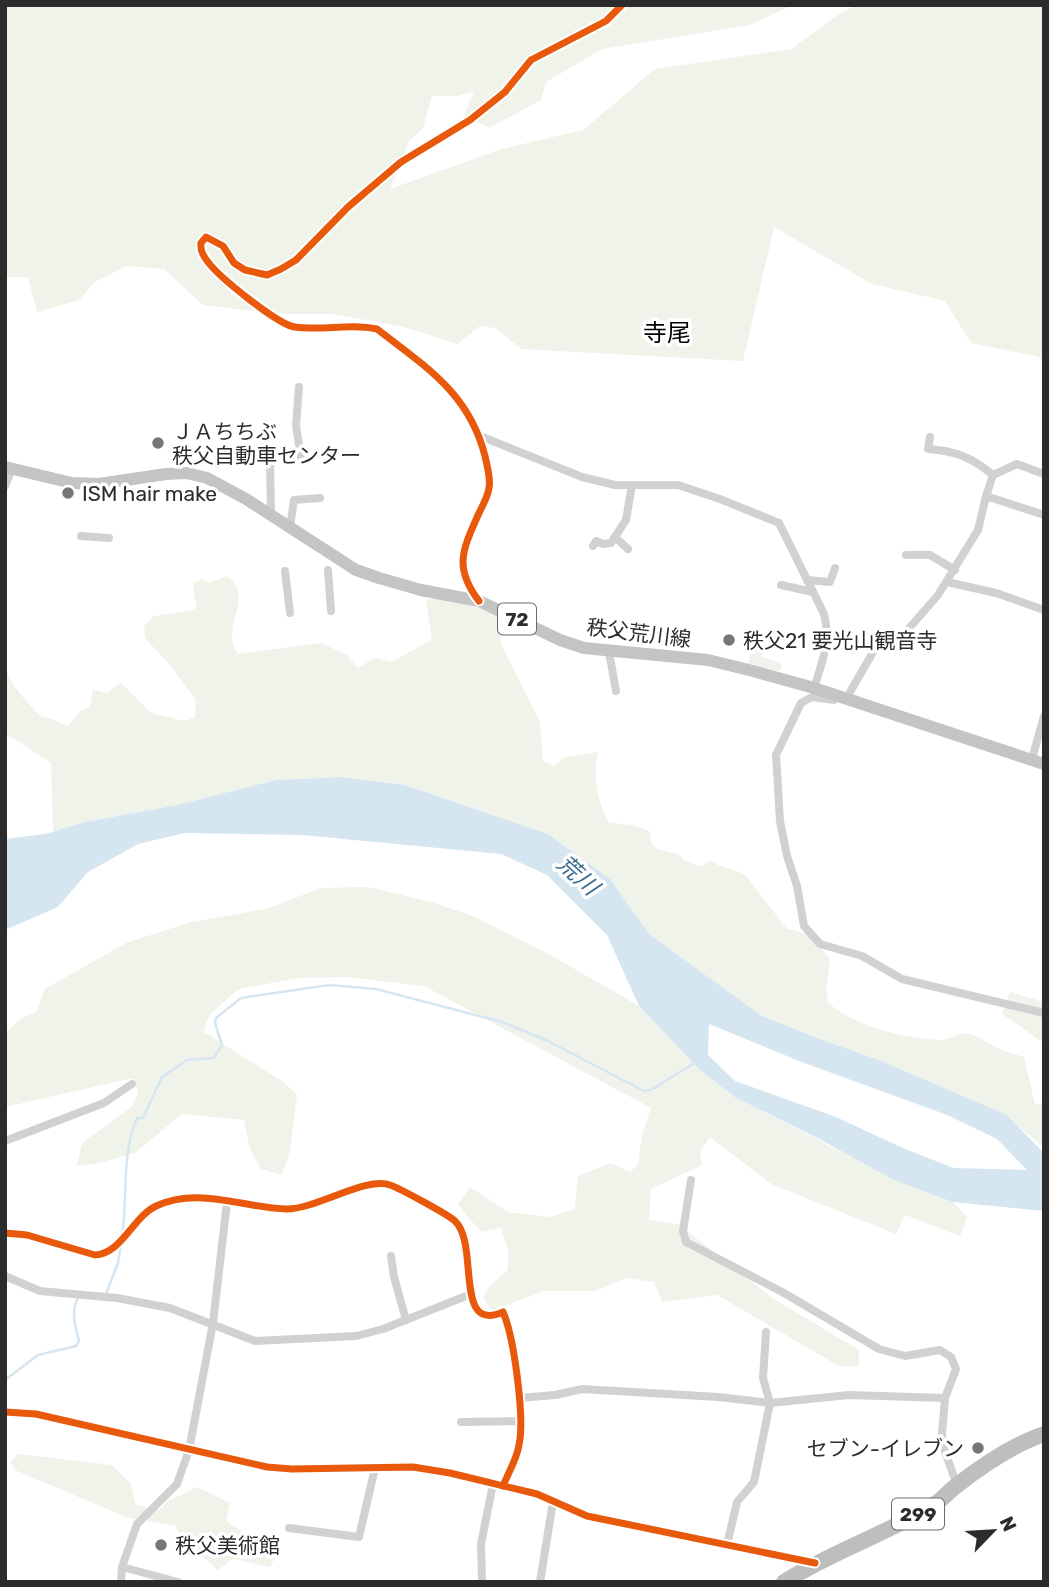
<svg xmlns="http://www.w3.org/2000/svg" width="1049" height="1587" font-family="Rubik,'Noto Sans JP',sans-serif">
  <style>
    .green { fill: #eff3ea }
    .water { fill: #d6e6f1; fill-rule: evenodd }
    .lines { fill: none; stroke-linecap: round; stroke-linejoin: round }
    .stream { stroke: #d6e6f1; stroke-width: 2.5 }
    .street { stroke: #d1d1d1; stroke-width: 8 }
    .primary { stroke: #c4c4c4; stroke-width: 12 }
    .highway { stroke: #bebebe; stroke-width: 16 }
    .cycleway-casing { stroke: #fff; stroke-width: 11 }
    .cycleway { stroke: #e8590c; stroke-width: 7 }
    .poi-dot { fill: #767676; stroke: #fff; stroke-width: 2.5 }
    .labels { text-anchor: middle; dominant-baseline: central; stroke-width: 7; stroke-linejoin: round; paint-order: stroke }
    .shield { fill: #fff; stroke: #6b6b6b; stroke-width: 2 }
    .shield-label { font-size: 19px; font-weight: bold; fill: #2c2c2c }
    .poi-label { font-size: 21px; fill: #2c2c2c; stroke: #fff; text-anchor: start }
    .street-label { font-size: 21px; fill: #2c2c2c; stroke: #fff }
    .water-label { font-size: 23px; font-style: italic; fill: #396c8e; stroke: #fff }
    .quarter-label { font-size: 24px; fill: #000; stroke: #fff }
  </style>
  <rect width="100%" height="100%" fill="#fff"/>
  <g class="green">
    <polygon points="5,5 793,5 750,25 602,49 546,82 541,100 489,128 464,115 474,92 457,96 432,96 423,128 409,141 390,189 502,149 583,130 655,69 791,49 844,11 857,5 1044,5 1044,362 1039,357 971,343 945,301 872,284 774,227 743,361 521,349 495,328 480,326 457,344 404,327 333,314 280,314 203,305 164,269 126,266 95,282 79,300 37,312 28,277 5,277"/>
    <path d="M227 576C253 593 227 621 233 644 234 647 236 650 238 654L321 643 347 655 358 668 375 658 392 662 432 639 426 600 439 597 497 614 501 644 540 722 543 761 554 766 565 757 598 752C592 776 598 800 608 822L636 826 649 831 652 845 658 849 680 855 683 860 699 866 711 861C722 869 735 868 746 876L787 929C808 931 819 943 830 960L826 990 828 1003C855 1026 905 1039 939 1040 950 1041 958 1031 970 1034 978 1035 986 1043 994 1046 1003 1051 1014 1054 1024 1057L1035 1105 1044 1103V1148L1006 1115 879 1060 817 1038 762 1016 649 934 610 879 548 834 405 785 341 777 276 780 177 805 85 822 53 832 51 763 5 733V668C14 689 26 702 42 717 53 717 58 724 68 726L79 712 90 706 93 690 107 693 121 683 151 713 185 721 195 717 196 700 171 666 145 638 144 626 154 616 193 610 197 606 194 596 193 583 202 579 209 583Z"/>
    <polygon points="744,631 767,636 761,656 782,664 780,671 748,663 753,644 741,640"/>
    <polygon points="368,887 431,902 473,916 545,952 639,1006 701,1071 736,1098 873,1168 953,1202 967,1217 960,1236 905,1215 896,1234 771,1184 710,1137 700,1151 702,1165 651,1189 649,1220 678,1224 774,1299 859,1350 859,1367 839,1366 717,1295 662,1302 654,1282 626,1278 595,1291 544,1291 492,1310 483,1298 488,1288 508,1269 508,1250 501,1228 481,1232 458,1205 470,1187 508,1212 550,1217 575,1209 578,1176 611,1163 630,1172 638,1165 642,1134 651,1108 424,986 347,977 298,978 239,989 209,1015 204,1032 285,1083 297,1095 290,1150 282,1175 261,1169 250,1149 244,1120 182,1114 135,1153 95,1164 77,1166 82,1143 132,1107 138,1091 133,1078 5,1107 5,1030 9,1030 19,1020 37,1011 45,989 126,943 191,922 266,909 321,888"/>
    <polygon points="1010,992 1044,1002 1044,1043 1002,1014"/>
    <polygon points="18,1454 112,1465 131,1484 136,1505 159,1510 168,1501 197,1487 230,1503 226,1521 276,1555 270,1567 233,1559 218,1570 202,1556 183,1547 176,1526 128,1518 15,1470 11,1462"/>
  </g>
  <path class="water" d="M341 777 405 785 548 834 610 879 649 934 762 1016 817 1038 879 1060 1007 1115 1044 1153V1211L953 1202 894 1180 819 1139 736 1098 701 1071 639 1006 607 935 547 875 501 854 302 835 185 833 138 844 88 872 58 907 5 930V839L45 834 85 822 177 805 276 780ZM709 1024 799 1061 947 1115 997 1139 1027 1170 954 1168 905 1149 836 1117 735 1081 708 1055Z"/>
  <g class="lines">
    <g class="stream">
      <path d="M122 1236C128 1196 121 1156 137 1118H143L162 1077 187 1060 214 1058 222 1045 215 1023 216 1018 241 998 329 985 376 989 502 1022 546 1040 644 1091 651 1090 696 1062"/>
      <polyline points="104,1294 106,1294 118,1263 121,1246"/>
      <path d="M5 1380 38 1355 76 1346 79 1341C75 1326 70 1310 79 1296"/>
    </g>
    <g class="street">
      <polyline points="299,387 296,426 301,458"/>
      <path d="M480 436 582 477 615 485H678L720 499 779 523 824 614C831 640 822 663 814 688"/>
      <path d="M930 437 928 449C956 451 971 457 993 475"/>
      <polyline points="270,460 271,515"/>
      <polyline points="5,486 12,469"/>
      <polyline points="986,496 993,475 1017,464 1044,474"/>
      <polyline points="290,527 294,500 320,498"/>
      <polyline points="81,536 109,538"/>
      <polyline points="615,537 628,549"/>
      <polyline points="593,546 596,541 603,544 611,543 626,520 632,485"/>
      <polyline points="906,555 930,555 955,570"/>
      <polyline points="328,570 331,611"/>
      <polyline points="285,571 290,613"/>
      <polyline points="807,580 830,582 835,568"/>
      <polyline points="947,582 996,593 1044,610"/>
      <polyline points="781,585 813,592"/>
      <path d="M479 601C453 567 463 549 479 513 483 505 488 496 489 488 491 478 487 466 485 456 469 393 426 367 377 329 350 323 323 331 295 327 278 325 219 277 208 262 203 256 200 250 201 243L206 237 223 246 234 263 245 270 267 275 281 269 296 260 348 207 401 162 470 120 505 92 531 60 606 21 622 5"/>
      <polyline points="609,652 616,691"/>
      <polyline points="836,695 834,700 812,697 801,703 776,755 780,821 787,856 797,886 804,926 820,944 862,956 902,979 1044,1013"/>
      <polyline points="846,699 876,647 905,633 938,595 978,530 986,496 1044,515"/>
      <polyline points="1032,759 1044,716"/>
      <polyline points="5,1141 104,1103 132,1084"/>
      <polyline points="691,1180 683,1231 686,1242 784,1293 879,1349 905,1356 940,1350 951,1357 956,1369 945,1398 942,1434 944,1449 957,1485"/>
      <path d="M5 1233 27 1235 95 1255C121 1254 133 1217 156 1206 198 1186 243 1208 287 1209 316 1209 367 1176 390 1185 399 1188 449 1215 455 1221 480 1245 453 1334 503 1312 514 1337 525 1418 519 1445 517 1459 508 1473 503 1486"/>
      <polyline points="391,1256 394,1277 406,1320"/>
      <polyline points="5,1276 40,1291 117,1298 170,1308 255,1341 356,1336 383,1329 471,1294"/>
      <polyline points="519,1398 555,1395 582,1389 718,1397 770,1403 849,1395 945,1398"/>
      <polyline points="5,1412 36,1414 267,1467 292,1469 413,1467 450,1473 537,1494 587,1516 815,1563"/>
      <polyline points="461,1422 520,1421"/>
      <polyline points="289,1528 359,1537 375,1468"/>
      <polyline points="727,1545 737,1502 754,1482 770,1403 763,1378 766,1332"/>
      <polyline points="122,1567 178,1582"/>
      <polyline points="121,1582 122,1567 137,1524 177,1484 189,1450 213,1323 227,1202"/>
      <polyline points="482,1582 481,1544 493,1484"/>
      <polyline points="540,1582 553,1502"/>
    </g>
    <polyline class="primary" points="5,467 72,483 99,484 166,474 187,473 207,478 246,499 356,570 379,578 421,590 479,601 560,640 584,648 708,660 753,671 814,688 1044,764"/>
    <path class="highway" d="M784 1582C831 1552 884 1535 932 1506 941 1501 948 1492 956 1486 983 1465 1012 1445 1044 1434"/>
    <g class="cycleway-casing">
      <g id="cycleway">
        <path d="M479 601C453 567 463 549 479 513 483 505 488 496 489 488 491 478 487 466 485 456 469 393 426 367 377 329 350 323 323 331 295 327 278 325 219 277 208 262 203 256 200 250 201 243L206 237 223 246 234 263 245 270 267 275 281 269 296 260 348 207 401 162 470 120 505 92 531 60 606 21 622 5"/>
        <path d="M5 1233 27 1235 95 1255C121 1254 133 1217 156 1206 198 1186 243 1208 287 1209 316 1209 367 1176 390 1185 399 1188 449 1215 455 1221 480 1245 453 1334 503 1312 514 1337 525 1418 519 1445 517 1459 508 1473 503 1486"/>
        <polyline points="5,1412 36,1414 267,1467 292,1469 413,1467 450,1473 537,1494 587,1516 815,1563"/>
      </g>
    </g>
    <use href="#cycleway" class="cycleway"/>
  </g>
  <g class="poi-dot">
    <circle cx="158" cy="443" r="7"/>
    <circle cx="68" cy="493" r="7"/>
    <circle cx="729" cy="640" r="7"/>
    <circle cx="978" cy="1448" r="7"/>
    <circle cx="161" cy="1545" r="7"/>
  </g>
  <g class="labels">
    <g class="shield">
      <rect x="498" y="603.5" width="38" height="31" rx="5"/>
      <rect x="892" y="1498.5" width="52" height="31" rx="5"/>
    </g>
    <g class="shield-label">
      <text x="517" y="619">72</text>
      <text x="918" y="1514">299</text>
    </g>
    <g class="poi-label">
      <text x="172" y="431">ＪＡちちぶ<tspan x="172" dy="24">秩父自動車センター</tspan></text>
      <text x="82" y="493">ISM hair make</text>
      <text x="743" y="640">秩父21 要光山観音寺</text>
      <text x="964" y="1448" text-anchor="end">セブン-イレブン</text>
      <text x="175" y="1545">秩父美術館</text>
    </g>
    <g class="street-label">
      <text transform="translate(639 633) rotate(7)">秩父荒川線</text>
    </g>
    <g class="water-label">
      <text transform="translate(578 875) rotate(42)">荒川</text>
    </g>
    <g class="quarter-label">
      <text x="667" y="333">寺尾</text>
    </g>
  </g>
  <rect width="1049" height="1587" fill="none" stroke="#2c2c2c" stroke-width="14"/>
  <g transform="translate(993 1531) rotate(65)" stroke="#ffffff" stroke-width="5" paint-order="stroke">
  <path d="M0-5L12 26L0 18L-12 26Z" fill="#2c2c2c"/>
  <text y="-10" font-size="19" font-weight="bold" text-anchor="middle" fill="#2c2c2c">N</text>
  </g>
</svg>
